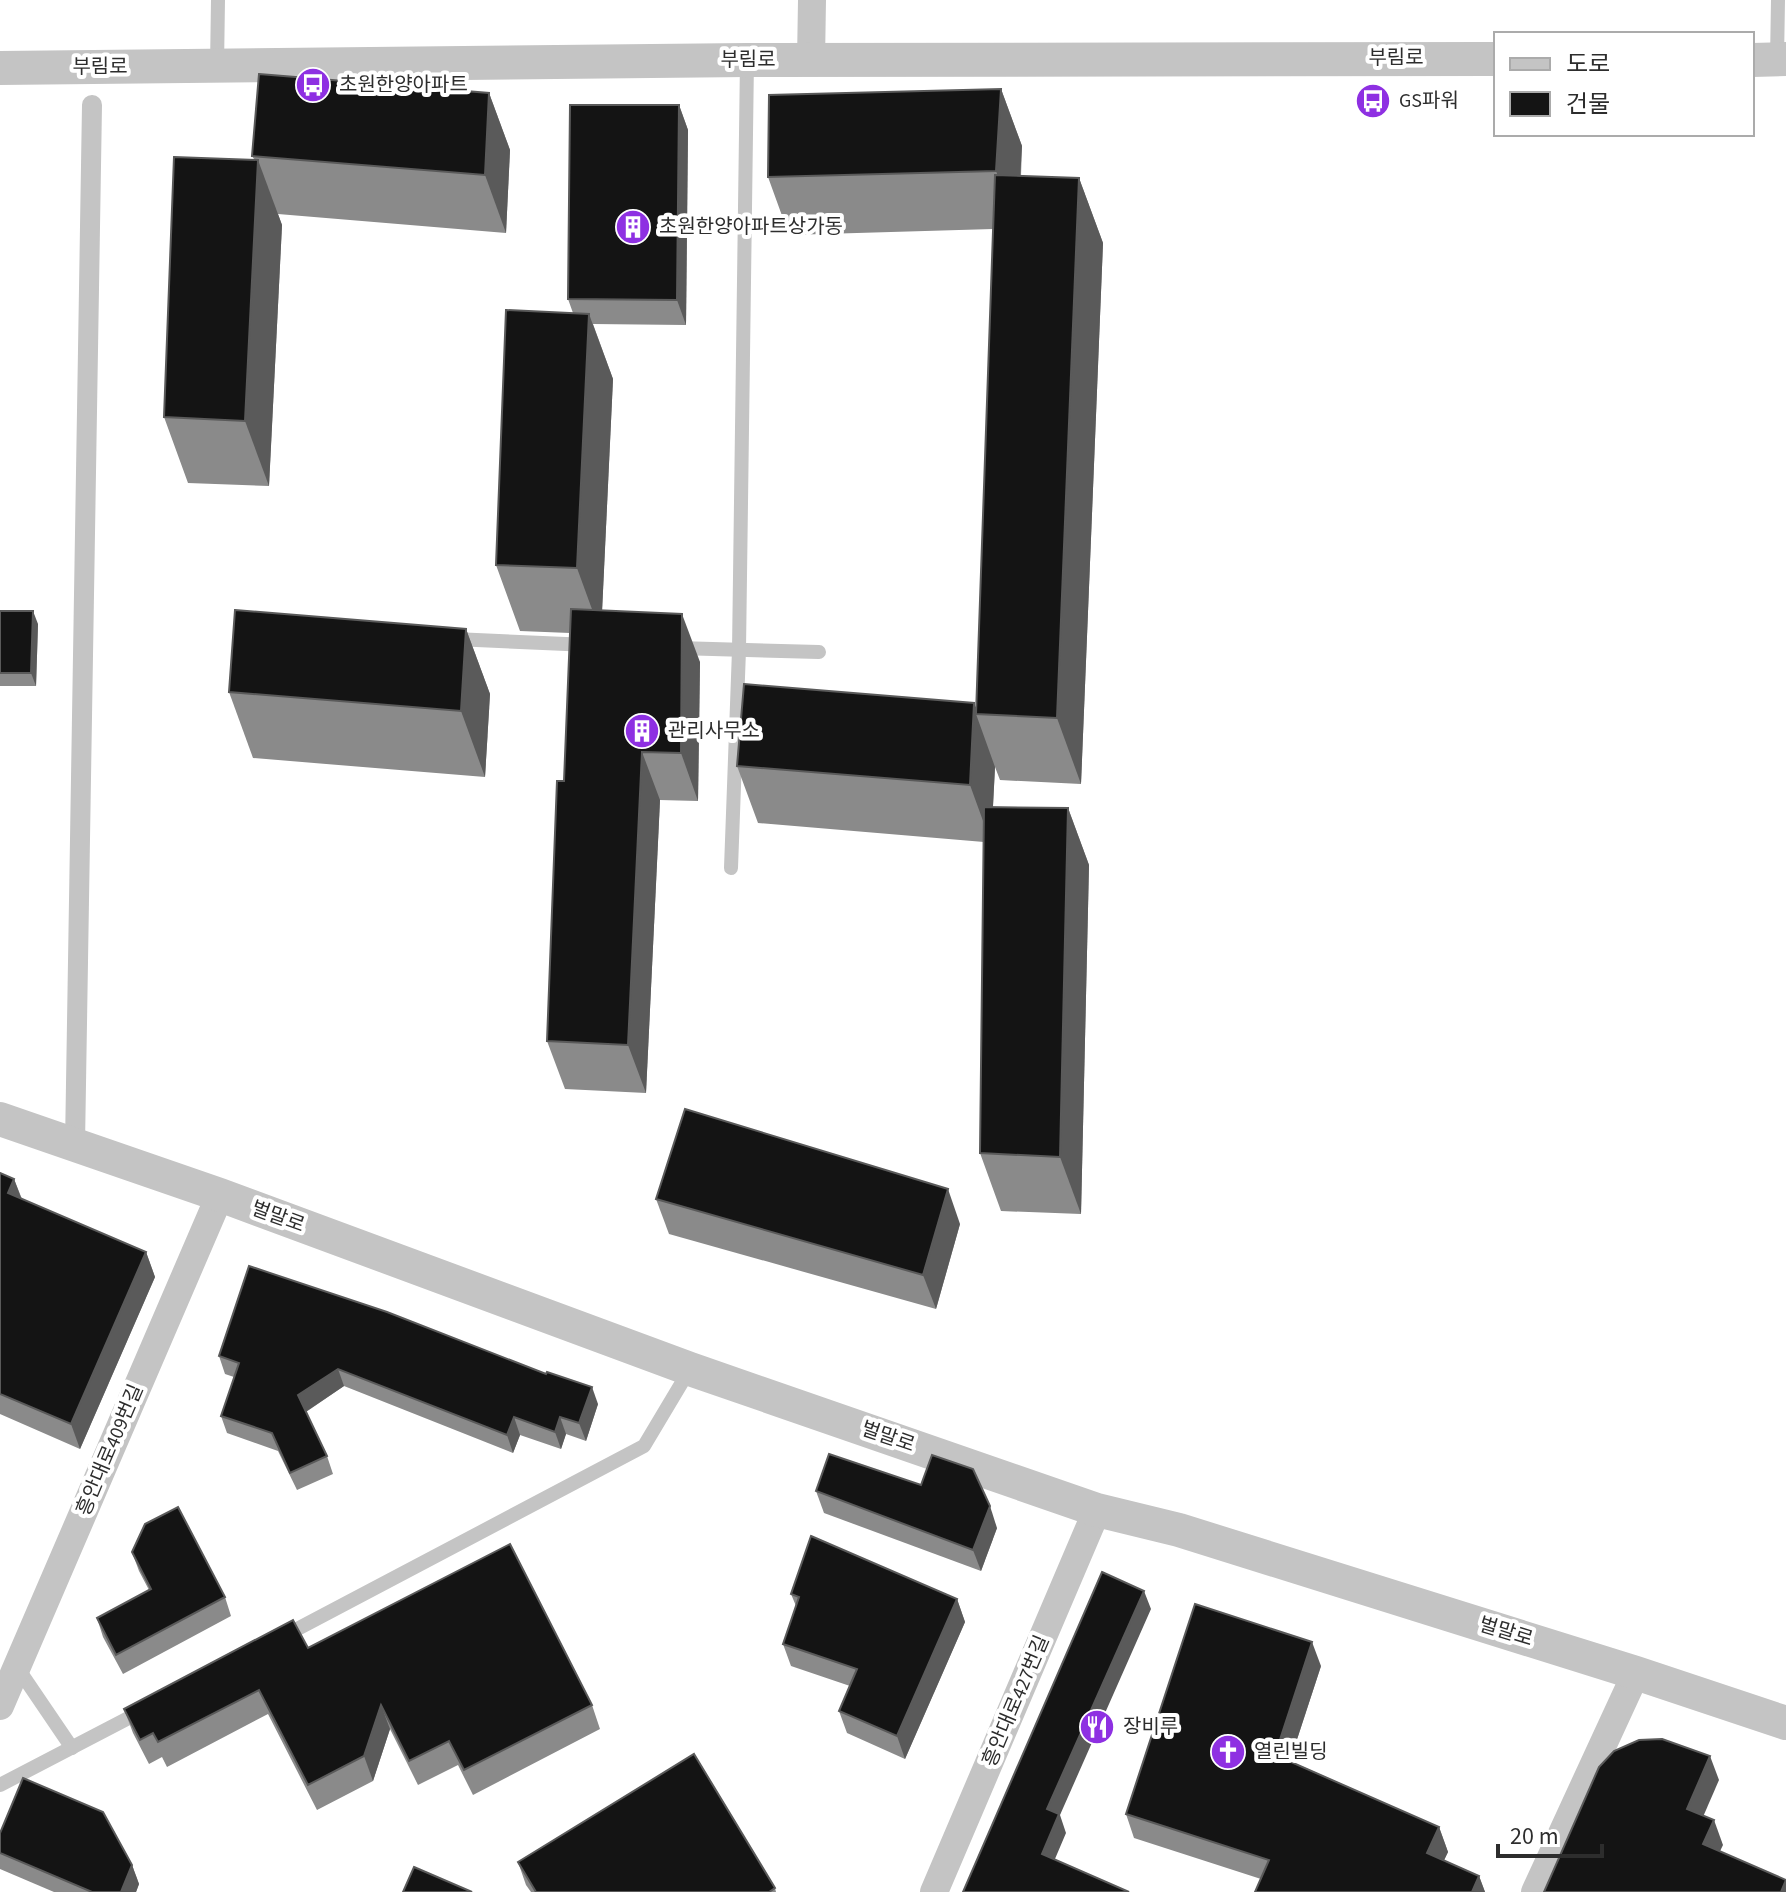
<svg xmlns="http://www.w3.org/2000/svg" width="1786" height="1892" font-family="'Source Sans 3','Noto Sans KR',sans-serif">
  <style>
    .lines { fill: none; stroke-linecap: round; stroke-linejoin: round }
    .service { stroke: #c4c4c4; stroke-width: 14 }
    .pedestrian { stroke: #c4c4c4; stroke-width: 20 }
    .minor { stroke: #c4c4c4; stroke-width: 28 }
    .tertiary { stroke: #c4c4c4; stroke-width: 34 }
    .wall { fill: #8a8a8a }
    .shaded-wall { fill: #5a5a5a }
    .building { fill: #141414; stroke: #5a5a5a; stroke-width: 2 }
    .labels { text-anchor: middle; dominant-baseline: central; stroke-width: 8; stroke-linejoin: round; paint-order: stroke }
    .street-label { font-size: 20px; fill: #2d2d2d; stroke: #fff }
    .poi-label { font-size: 20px; fill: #2d2d2d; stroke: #fff; text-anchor: start }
  </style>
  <rect width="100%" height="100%" fill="#fff"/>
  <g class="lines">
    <g class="service">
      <polyline points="1777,60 1778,0"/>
      <polyline points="217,67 218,0"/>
      <polyline points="454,639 589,645"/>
      <polyline points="678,648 819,652"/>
      <polyline points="731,868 739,650 747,60"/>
      <polyline points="284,1636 644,1446 690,1369"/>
      <polyline points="17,1667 72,1748"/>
      <polyline points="0,1785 142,1711"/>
    </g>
    <polyline class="pedestrian" points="75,1145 92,105"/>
    <g class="minor">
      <polyline points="811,61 812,0"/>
      <polyline points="0,1706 220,1195"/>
      <polyline points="934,1892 1097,1510"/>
      <polyline points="1535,1892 1636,1673"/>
    </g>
    <g class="tertiary">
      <polyline points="1752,60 1786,59"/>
      <polyline points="0,68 747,60 1496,59"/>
      <polyline points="0,1119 220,1195 690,1369 1097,1510 1179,1530 1636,1673 1786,1723"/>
    </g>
  </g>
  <g class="wall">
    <polygon points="1001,89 1022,146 1021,176 1079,178 1103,243 1081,784 1000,780 995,767 993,807 1068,808 1089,865 1081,1214 1001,1211 980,1153 984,842 758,823 737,766 976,707 993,229 789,235 768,177"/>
    <polygon points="489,93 510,150 506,233 278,214 282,225 269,486 188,483 164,417 254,159 252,156"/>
    <polygon points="679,105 688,130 686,325 593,324 613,379 602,611 700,662 698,801 660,800 646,1093 565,1089 547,1041 564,781 570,633 520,631 496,565 573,313 568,299"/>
    <polygon points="0,611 38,624 36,686 0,686"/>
    <polygon points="466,629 490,694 485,777 253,758 229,692"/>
    <polygon points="0,1173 14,1179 22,1199 146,1252 155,1277 80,1449 0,1414"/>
    <polygon points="656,1199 960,1224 936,1309 669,1234"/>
    <polygon points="249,1266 598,1404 586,1441 566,1434 561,1449 520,1435 513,1453 344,1386 306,1412 327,1456 333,1474 297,1490 278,1451 227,1433 221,1416 234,1377 225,1374 219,1356"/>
    <polygon points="816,1491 997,1528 981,1571 824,1513"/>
    <polygon points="132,1552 225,1597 231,1616 123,1674 103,1637 97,1618 149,1590 139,1571"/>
    <polygon points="791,1594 957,1599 965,1622 905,1759 847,1733 839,1711 850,1686 791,1666 783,1644 796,1606"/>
    <polygon points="308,1648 592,1705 600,1729 473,1795 458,1765 418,1785 390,1729 373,1781 317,1810 268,1714 167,1767 162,1757 149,1764 133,1733 124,1709"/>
    <polygon points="1321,1666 1290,1761 1439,1827 1448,1852 1444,1860 1479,1876 1485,1892 1255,1892 1261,1879 1134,1838 1126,1814"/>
    <polygon points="0,1833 132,1865 139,1884 136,1892 54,1892 0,1869"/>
    <polygon points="518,1862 775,1888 776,1892 531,1892 526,1885"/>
  </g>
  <g class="shaded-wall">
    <polygon points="1001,89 1022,146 1017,229 996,171"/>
    <polygon points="489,93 510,150 506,233 485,175"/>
    <polygon points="679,105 688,130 686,325 677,300"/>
    <polygon points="258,160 282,225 269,486 245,421"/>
    <polygon points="1079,178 1103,243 1081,784 1057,718"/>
    <polygon points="589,314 613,379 601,634 577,568"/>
    <polygon points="33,611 38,624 36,686 31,673"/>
    <polygon points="682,614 700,662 698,801 681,753"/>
    <polygon points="466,629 490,694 485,777 461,711"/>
    <polygon points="974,703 979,715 976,714 995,767 991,843 970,785"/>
    <polygon points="642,752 660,800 646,1093 628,1045"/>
    <polygon points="1068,808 1089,865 1081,1214 1060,1157"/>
    <polygon points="14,1179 23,1203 8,1193"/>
    <polygon points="948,1189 960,1224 936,1309 923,1275"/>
    <polygon points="146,1252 155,1277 80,1449 71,1424"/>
    <polygon points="338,1369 344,1386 304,1413 298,1395"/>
    <polygon points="592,1387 598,1404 586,1441 579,1423"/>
    <polygon points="514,1417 520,1435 513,1453 507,1435"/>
    <polygon points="560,1417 566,1434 561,1449 555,1432"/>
    <polygon points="990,1506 997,1528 981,1571 973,1550"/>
    <polygon points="1144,1591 1151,1609 1060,1815 1066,1833 1049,1873 1042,1854 1047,1809"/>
    <polygon points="957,1599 965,1622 905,1759 897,1736"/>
    <polygon points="1312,1642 1321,1666 1284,1779 1275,1755"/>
    <polygon points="381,1705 390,1729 373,1781 364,1756"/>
    <polygon points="1710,1756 1719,1780 1696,1833 1687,1809"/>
    <polygon points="1714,1820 1723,1845 1712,1868 1703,1844"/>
    <polygon points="1439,1827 1448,1852 1436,1877 1427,1853"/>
    <polygon points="132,1865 139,1884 136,1892 121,1892"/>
    <polygon points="1479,1876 1485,1892 1472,1892"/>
    <polygon points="1786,1880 1786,1892 1781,1892"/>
  </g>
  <g class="building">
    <polygon points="259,74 489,93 485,175 252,156"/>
    <polygon points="1001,89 996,171 768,177 769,95"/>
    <polygon points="570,105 679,105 677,300 568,299"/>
    <polygon points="174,157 258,160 245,421 164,417"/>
    <polygon points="995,175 1079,178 1057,718 976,714"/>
    <polygon points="506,310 589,314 577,568 496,565"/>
    <polygon points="571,609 682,614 681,753 642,752 628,1045 547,1041 557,781 564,781"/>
    <polygon points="235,610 466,629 461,711 229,692"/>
    <polygon points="0,611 33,611 31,673 0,673"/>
    <polygon points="744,684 974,703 970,785 737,766"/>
    <polygon points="984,807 1068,808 1060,1157 980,1153"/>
    <polygon points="685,1109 948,1189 923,1275 656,1199"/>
    <polygon points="0,1173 14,1179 8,1193 146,1252 71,1424 0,1394"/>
    <polygon points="249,1266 387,1312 546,1374 547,1372 592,1387 579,1423 560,1417 555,1432 514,1417 507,1435 338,1369 298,1395 327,1456 290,1473 272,1433 221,1416 239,1363 219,1356"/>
    <polygon points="829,1454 921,1485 932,1455 973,1469 990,1506 973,1550 816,1491"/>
    <polygon points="178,1507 225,1597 116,1655 97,1618 151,1589 132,1552 145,1524"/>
    <polygon points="811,1536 957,1599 897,1736 839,1711 857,1669 783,1644 799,1597 791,1594"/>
    <polygon points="510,1544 592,1705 464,1770 449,1741 409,1761 381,1705 364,1756 308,1785 259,1690 158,1742 153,1733 140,1740 124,1709 293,1620 308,1648"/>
    <polygon points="1102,1572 1144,1591 1047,1809 1059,1814 1042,1854 1129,1892 963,1892"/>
    <polygon points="1195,1604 1312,1642 1275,1755 1439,1827 1427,1853 1479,1876 1472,1892 1255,1892 1269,1860 1126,1814"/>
    <polygon points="1662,1739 1710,1756 1687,1809 1714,1820 1703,1844 1786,1880 1781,1892 1544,1892 1599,1767 1614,1751 1639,1740"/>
    <polygon points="694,1754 775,1888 769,1892 536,1892 518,1862"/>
    <polygon points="23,1778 103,1812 132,1865 121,1892 92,1892 0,1853 0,1833"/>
    <polygon points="414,1867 472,1892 403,1892"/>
  </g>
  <defs>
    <g id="bus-disc" transform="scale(1.8)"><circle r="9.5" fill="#8e30e2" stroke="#fff"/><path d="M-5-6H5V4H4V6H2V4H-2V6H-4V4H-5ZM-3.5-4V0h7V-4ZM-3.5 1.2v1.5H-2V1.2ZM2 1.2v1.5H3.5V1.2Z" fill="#fff"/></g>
    <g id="building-disc" transform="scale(1.8)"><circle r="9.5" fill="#8e30e2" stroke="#fff"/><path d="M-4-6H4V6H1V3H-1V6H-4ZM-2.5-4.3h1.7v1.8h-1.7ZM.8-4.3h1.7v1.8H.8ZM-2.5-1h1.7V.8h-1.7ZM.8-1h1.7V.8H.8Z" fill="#fff"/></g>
    <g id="restaurant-disc" transform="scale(1.8)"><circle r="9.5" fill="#8e30e2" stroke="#fff"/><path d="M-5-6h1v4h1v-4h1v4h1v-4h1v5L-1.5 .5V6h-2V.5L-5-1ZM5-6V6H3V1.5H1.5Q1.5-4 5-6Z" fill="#fff"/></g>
    <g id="church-disc" transform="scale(1.8)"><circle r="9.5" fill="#8e30e2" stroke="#fff"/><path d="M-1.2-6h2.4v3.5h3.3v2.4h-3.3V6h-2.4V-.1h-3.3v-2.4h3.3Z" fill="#fff"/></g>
  </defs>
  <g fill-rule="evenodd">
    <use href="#bus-disc" x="313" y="85"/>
    <use href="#bus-disc" x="1373" y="101"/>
    <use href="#building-disc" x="633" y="227"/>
    <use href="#building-disc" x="642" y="731"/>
    <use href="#restaurant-disc" x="1097" y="1727"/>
    <use href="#church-disc" x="1228" y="1752"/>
  </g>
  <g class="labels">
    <g class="street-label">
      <text x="1396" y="58">부림로</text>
      <text x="748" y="60">부림로</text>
      <text x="100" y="67">부림로</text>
      <text transform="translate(278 1217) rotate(20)">벌말로</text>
      <text transform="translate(888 1437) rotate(19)">벌말로</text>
      <text transform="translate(110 1450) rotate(-67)">흥안대로409번길</text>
      <text transform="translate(1506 1632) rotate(17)">벌말로</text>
      <text transform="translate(1016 1701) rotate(-67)">흥안대로427번길</text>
    </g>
    <g class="poi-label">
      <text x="339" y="85">초원한양아파트</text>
      <text x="1399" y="101">GS파워</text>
      <text x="659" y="227">초원한양아파트상가동</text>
      <text x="668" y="731">관리사무소</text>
      <text x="1123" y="1727">장비루</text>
      <text x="1254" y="1752">열린빌딩</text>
    </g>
  </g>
  <rect x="1494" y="32" width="260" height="104" fill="#ffffff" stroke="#ababab" stroke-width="2"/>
  <rect x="1510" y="58" width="40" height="12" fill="#c4c4c4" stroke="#ababab" stroke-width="2"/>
  <text x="1566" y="72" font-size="24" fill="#2d2d2d">도로</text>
  <rect x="1510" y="92" width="40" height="24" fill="#141414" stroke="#ababab" stroke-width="2"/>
  <text x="1566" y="112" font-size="24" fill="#2d2d2d">건물</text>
  <path d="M1498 1844v12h104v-12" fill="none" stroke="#2d2d2d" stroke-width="4"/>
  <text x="1510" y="1844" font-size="24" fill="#2d2d2d" stroke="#ffffff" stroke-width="6" paint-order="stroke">20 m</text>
</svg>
